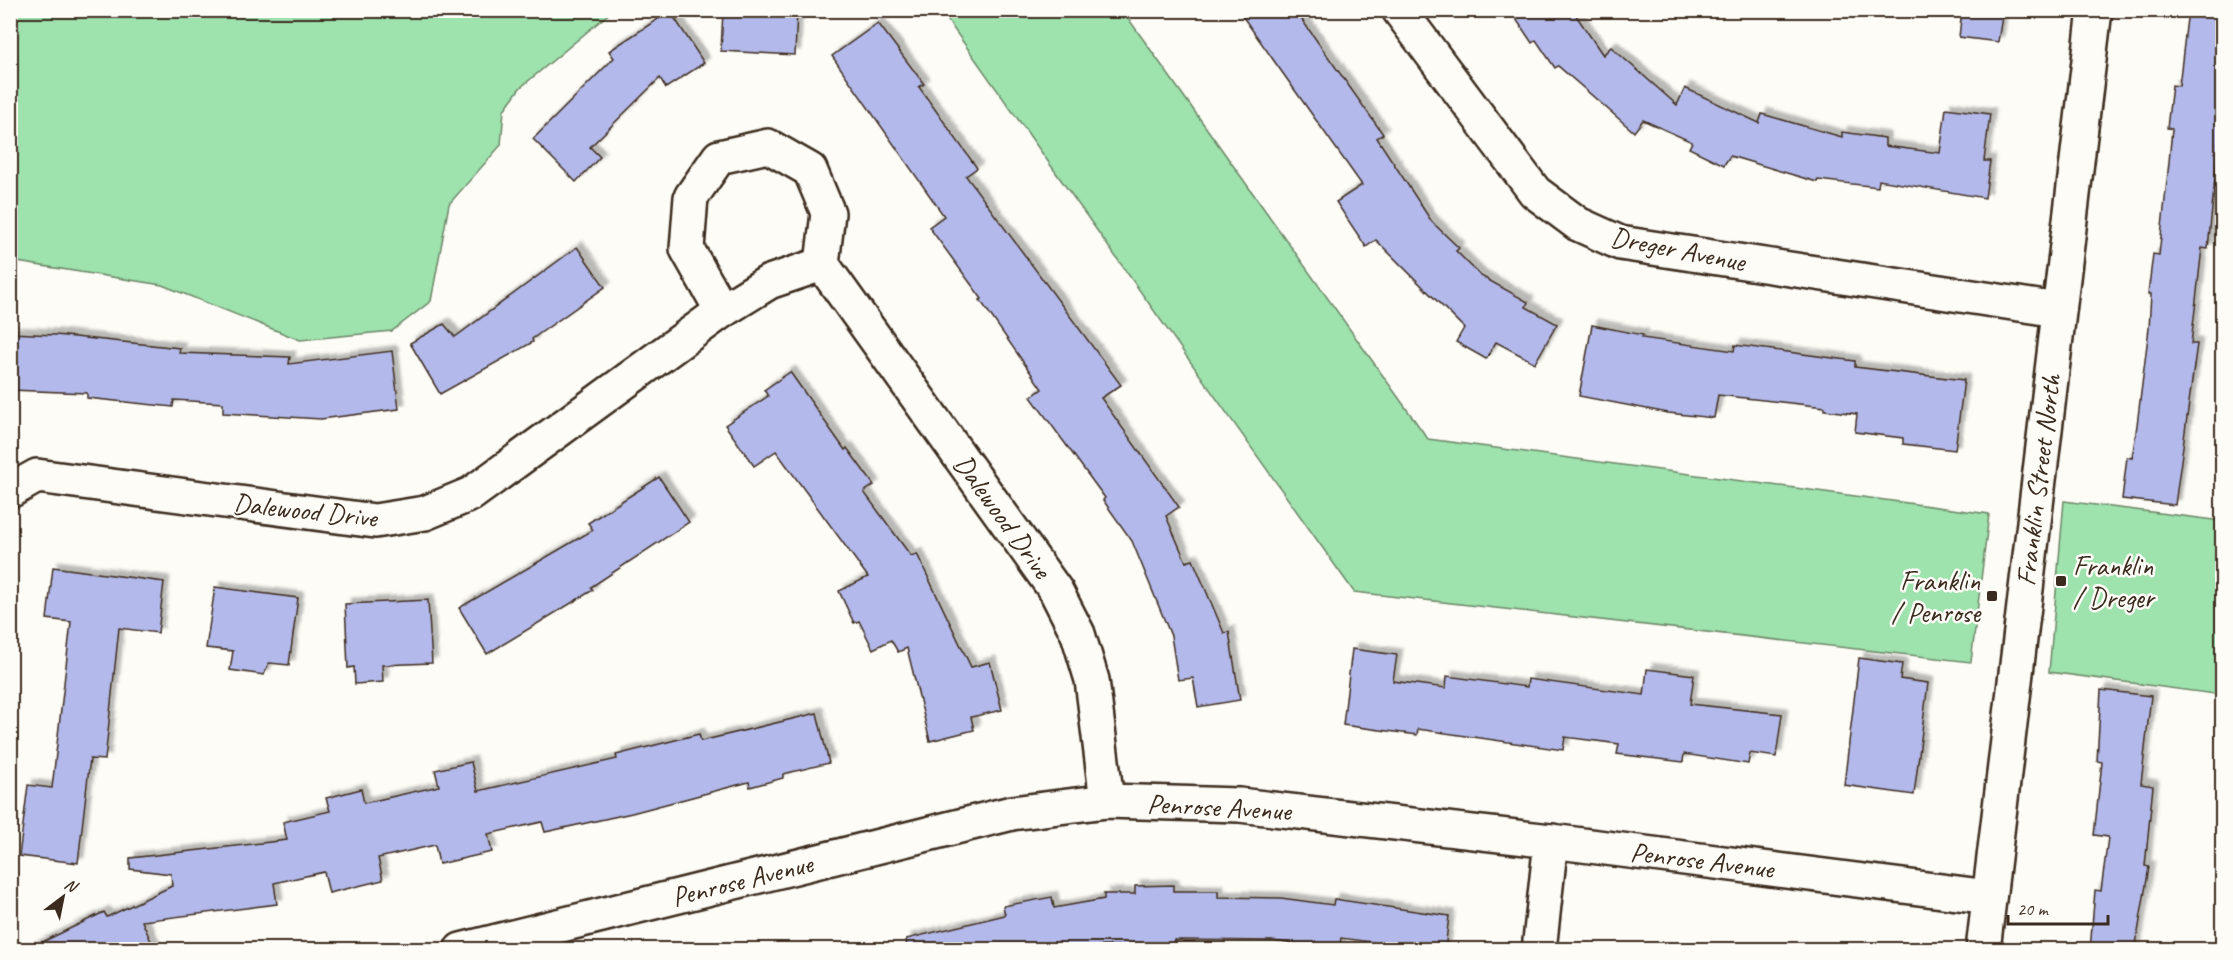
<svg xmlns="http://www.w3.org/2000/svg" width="2233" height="960" font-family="Caveat,sans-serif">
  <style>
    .green { fill: #9ee2ae; stroke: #6c8666; stroke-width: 1.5 }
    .building { fill: #b3b9ea; stroke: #3b2a1e; stroke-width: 1.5; filter: url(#shadow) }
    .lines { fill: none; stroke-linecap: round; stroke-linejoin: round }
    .minor-casing { stroke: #3b2a1e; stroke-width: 38 }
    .tertiary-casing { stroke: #3b2a1e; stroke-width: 38 }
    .minor { stroke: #fdfcf7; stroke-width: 33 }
    .tertiary { stroke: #fdfcf7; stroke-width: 33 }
    .poi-dot { fill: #3b2a1e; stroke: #fdfcf7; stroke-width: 2 }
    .labels { text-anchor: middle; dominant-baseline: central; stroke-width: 5; stroke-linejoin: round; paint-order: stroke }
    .street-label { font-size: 28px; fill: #3b2a1e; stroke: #fdfcf7 }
    .poi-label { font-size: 28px; fill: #3b2a1e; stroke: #fdfcf7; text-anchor: start }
  </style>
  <defs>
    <filter id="shadow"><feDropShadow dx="5.5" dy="-5.5" stdDeviation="1.5" flood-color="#0004"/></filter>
  </defs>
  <rect width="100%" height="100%" fill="#fdfcf7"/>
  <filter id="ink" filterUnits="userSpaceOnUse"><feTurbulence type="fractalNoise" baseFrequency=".0167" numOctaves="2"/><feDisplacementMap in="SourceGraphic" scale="12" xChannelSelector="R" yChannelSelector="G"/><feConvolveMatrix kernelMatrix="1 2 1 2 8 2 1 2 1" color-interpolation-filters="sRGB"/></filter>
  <g filter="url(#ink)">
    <g class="green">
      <polygon points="10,11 11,10 612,11 520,88 504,110 501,145 449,204 431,301 392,331 300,340 162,285 11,261"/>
      <polygon points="941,11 1123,11 1428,439 1989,514 1971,662 1354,592"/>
      <polygon points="2064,501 2222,521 2222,695 2049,672"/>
    </g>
    <g class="building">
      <polygon points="723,10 797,10 795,55 721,51"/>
      <polygon points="1238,10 1295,10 1383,134 1377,138 1432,222 1459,248 1456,251 1481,276 1528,302 1526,307 1557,324 1535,363 1496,342 1486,359 1456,342 1464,328 1376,240 1366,247 1336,202 1362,185"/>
      <polygon points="1510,10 1581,10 1575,14 1603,55 1611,47 1677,105 1685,88 1759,123 1762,114 1842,137 1842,132 1885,138 1885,146 1940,153 1946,108 1990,114 1984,161 1990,161 1985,198 1879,180 1878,187 1818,180 1817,182 1730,156 1724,165 1689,148 1692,142 1643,120 1634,132 1558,66 1555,68 1536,40 1532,43"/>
      <polygon points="1962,10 2003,10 1998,42 1959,37"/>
      <polygon points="2188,10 2223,10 2222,108 2208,249 2202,248 2191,344 2197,344 2175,505 2122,499 2127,457 2132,458 2137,425 2149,328 2151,294 2148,294 2153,254 2159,255 2169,162 2172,129 2167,128 2172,85 2179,86"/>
      <polygon points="670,11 704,63 666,88 660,78 590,147 600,157 576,182 533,139 614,58 609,51"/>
      <polygon points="878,23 924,84 919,87 977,168 966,176 1121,385 1101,398 1179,507 1166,516 1186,562 1193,560 1224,633 1229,632 1240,700 1198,707 1193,678 1178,680 1171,636 1132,541 1103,500 1105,498 1031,397 1042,389 980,300 982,299 929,227 944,216 832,56"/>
      <polygon points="577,247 605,287 532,339 533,342 440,394 410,343 444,324 455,337"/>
      <polygon points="1592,325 1643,335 1642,338 1734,351 1735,345 1773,350 1855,361 1855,367 1964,380 1955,450 1903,444 1903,438 1855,432 1857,414 1825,410 1825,407 1718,395 1714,418 1668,413 1579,396"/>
      <polygon points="10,333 56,335 180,348 179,353 290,357 289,364 392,351 399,409 321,419 223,413 223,403 174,400 173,407 87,398 87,393 10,390"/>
      <polygon points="790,372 845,450 847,448 874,485 864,492 911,556 917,554 971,667 990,662 1002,710 971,717 974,730 930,741 907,648 898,652 891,640 873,649 859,621 854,623 839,591 868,577 776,451 754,466 725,425 768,396 764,390"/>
      <polygon points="659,477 689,522 591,587 593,590 487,654 459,608 593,530 588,523"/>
      <polygon points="53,567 164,582 158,633 119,628 105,760 90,759 78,863 19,856 28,785 52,788 71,622 47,619"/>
      <polygon points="215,587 298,598 289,665 269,663 264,675 230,670 233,651 206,648"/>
      <polygon points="428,600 432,663 382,665 383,682 355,684 354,667 348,668 345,604"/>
      <polygon points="1352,649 1397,655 1393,681 1446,688 1447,676 1527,687 1528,679 1644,695 1647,669 1694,675 1690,704 1782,714 1776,757 1750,753 1748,764 1684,754 1683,762 1617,754 1619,744 1565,737 1563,750 1418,729 1417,735 1343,725"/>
      <polygon points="1859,658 1902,664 1900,679 1928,683 1914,795 1844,785"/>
      <polygon points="2101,690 2151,696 2141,784 2153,786 2145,866 2149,867 2135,950 2090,950 2095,890 2101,891 2108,837 2094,835 2102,762 2097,761"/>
      <polygon points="817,713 829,763 783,774 783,778 750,787 749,782 632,813 545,832 542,822 488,834 492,852 439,864 435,845 378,858 383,880 329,893 324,872 274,883 277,904 142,921 155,950 26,950 104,912 107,917 172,886 171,874 130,869 130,858 287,840 283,822 330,811 326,798 361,789 364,803 439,786 435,770 471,762 478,791 617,759 616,755 699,734 701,741"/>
      <polygon points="1173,885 1173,891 1218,891 1218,897 1281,898 1333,905 1334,899 1449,916 1445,950 1407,950 1407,947 1341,938 1339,950 1272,941 1174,940 1174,945 1101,946 1082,950 907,950 906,939 1005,915 1003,906 1052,897 1054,908 1104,899 1104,894 1135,894 1135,886"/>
    </g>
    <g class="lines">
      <g class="minor-casing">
        <g id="minor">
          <polyline points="1399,10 1535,192 1578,224 1620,243 2058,310"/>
          <polyline points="722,311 687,249 691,197 719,157 768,146 810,170 828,213 822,264 1056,591 1078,634 1092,680 1107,801"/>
          <polyline points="10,491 37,476 375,521 425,513 471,494 722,311 769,282 822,264"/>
          <polyline points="461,950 1012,813 1107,801 1239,805 1551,841 1989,897"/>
          <polyline points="1539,950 1551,841"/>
        </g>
      </g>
      <g class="tertiary-casing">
        <polyline id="tertiary" points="1983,950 2095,10"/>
      </g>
      <use href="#minor" class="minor"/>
      <use href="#tertiary" class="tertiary"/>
    </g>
  </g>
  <g class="poi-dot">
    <rect x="2055" y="575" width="12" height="12" rx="3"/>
    <rect x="1986" y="590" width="12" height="12" rx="3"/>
  </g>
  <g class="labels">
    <g class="street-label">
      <text transform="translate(1678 249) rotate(11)">Dreger Avenue</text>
      <text transform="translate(2038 480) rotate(-83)">Franklin Street North</text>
      <text transform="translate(305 510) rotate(6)">Dalewood Drive</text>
      <text transform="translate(1003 516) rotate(54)">Dalewood Drive</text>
      <text transform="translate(1219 807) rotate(3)">Penrose Avenue</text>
      <text transform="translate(1702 860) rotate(7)">Penrose Avenue</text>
      <text transform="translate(742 880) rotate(-14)">Penrose Avenue</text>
    </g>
    <g class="poi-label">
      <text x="2073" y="565">Franklin<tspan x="2073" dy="32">/ Dreger</tspan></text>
      <text x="1980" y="580" text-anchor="end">Franklin<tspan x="1980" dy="32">/ Penrose</tspan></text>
    </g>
  </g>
  <rect width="2233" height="960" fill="none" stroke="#fdfcf7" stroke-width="36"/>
  <rect x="18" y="18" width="2197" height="924" fill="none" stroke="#3b2a1e" stroke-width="2" filter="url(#ink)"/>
  <g transform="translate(63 897) rotate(32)" stroke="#fdfcf7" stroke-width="4.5" paint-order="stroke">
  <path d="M0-4.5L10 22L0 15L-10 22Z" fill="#3b2a1e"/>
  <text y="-9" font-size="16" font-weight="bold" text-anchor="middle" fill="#3b2a1e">N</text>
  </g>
  <path d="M2008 915v9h100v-9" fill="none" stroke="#3b2a1e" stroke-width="3"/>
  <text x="2017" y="915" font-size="18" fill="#3b2a1e" stroke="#fdfcf7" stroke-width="4.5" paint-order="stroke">20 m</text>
</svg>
